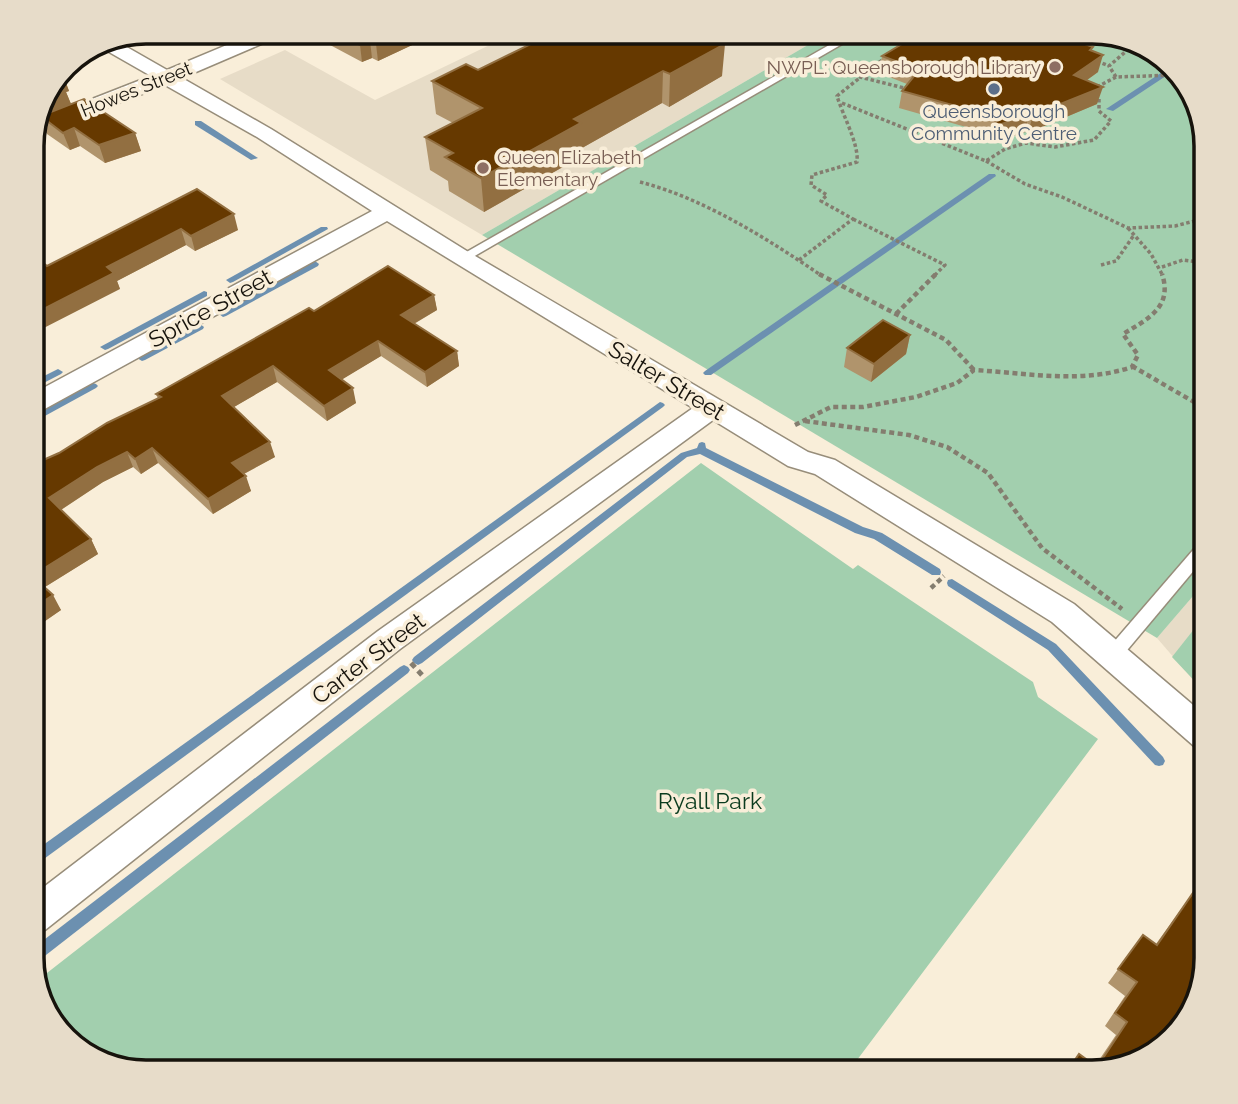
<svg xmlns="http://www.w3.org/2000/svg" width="1238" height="1104" font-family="Raleway,sans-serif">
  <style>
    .education { fill: #e7dcc7 }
    .green { fill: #a2cfae }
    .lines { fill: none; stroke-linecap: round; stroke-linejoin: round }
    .stream { fill: #6c90b0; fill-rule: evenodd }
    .service-casing { stroke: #978d7a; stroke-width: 3 }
    .minor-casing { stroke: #978d7a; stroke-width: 3 }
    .path-far2 { stroke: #847d6f; stroke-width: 3.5; stroke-dasharray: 3.5 2.5; stroke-linecap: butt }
    .path-far1 { stroke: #847d6f; stroke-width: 4.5; stroke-dasharray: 5 3.5; stroke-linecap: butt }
    .path { stroke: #847d6f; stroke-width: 5; stroke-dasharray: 6 4.5; stroke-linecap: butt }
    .service { fill: #fff; fill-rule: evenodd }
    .minor { fill: #fff; fill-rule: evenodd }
    .wall { fill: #b0946c }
    .shaded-wall { fill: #926f41 }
    .building { fill: #663900; stroke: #926f41; stroke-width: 2 }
    .education-dot { fill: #8d6e63; stroke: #f9eed9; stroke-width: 2.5 }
    .service-dot { fill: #5c6f8a; stroke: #f9eed9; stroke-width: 2.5 }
    .labels { text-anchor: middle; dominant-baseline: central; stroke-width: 7; stroke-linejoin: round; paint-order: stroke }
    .far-education-label { font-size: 19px; fill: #785e54; stroke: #f9eed9; text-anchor: end }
    .far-street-label { font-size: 19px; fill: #17130c; stroke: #f9eed9 }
    .far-service-label { font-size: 19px; fill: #4e5e75; stroke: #f9eed9 }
    .street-label { font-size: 23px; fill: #17130c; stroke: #f9eed9 }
    .park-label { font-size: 23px; fill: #0a3b1e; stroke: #f9eed9 }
    .rim { fill: none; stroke: #17130c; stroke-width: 3.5 }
  </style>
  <rect width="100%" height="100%" fill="#f9eed9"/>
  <g class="education">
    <polygon points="517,32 830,32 482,235 220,79 285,50 375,100"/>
    <polygon points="1206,581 1206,695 1157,638"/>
  </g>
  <g class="green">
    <polygon points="830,32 1093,32 1173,65 1206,145 1206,581 1157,638 482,235"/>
    <polygon points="701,463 853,569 858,565 1033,682 1038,697 1098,739 848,1072 145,1072 65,1039 38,980"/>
    <polygon points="1206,614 1206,693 1172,657"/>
  </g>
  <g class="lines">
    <g class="stream">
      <polygon points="1173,65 1175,70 1113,111 1106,109"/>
      <polygon points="195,121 201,121 258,158 251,160 195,125"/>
      <polygon points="989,174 995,174 996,176 711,375 705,375 703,373 705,371"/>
      <polygon points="321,227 327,227 328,229 233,282 230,283 226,280"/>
      <polygon points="315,261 319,264 318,266 226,316 223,317 219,314"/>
      <polygon points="204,291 207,292 207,296 108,349 105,350 100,347"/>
      <polygon points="200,324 204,327 203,329 145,360 142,361 137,358"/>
      <polygon points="58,369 63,372 61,374 32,389 32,382"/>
      <polygon points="93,383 96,384 98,386 96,388 32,423 32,416"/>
      <polygon points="660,402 663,403 665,405 663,407 37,864 32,866 32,853"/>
      <polygon points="702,442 705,443 706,448 863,527 882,533 940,569 941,572 940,575 932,575 874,539 855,533 700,454 687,457 422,663 418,665 414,663 412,660 414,657 681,453 697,448 699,443"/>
      <polygon points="952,579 1056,644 1163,757 1165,761 1163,765 1159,766 1155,765 1048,650 948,586 947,583 948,580"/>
      <polygon points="404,665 408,667 410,670 408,673 37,962 32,963 32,949 400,667"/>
    </g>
    <g class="service-casing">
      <g id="service">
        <polygon points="852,32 863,32 466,261 458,261 456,258"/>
        <polygon points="1206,540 1206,556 1118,661 1112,663 1106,661 1104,656 1106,651 1200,542"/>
      </g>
    </g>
    <g class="minor-casing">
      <polygon id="minor" points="258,32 283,32 280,36 182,78 271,129 470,253 808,452 835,460 1074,604 1206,716 1206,750 1194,746 1052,622 815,474 788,466 713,420 400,649 45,930 32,936 32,896 378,631 693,408 387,221 41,411 32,414 32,394 372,211 257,137 165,85 44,132 34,134 41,119 151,76 102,48 118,42 167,70"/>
    </g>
    <g class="path-far2">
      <polyline points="1097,61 1109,66"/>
      <polyline points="837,67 860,77 908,89"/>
      <polyline points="1116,77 1109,66 1131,47"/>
      <polyline points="1097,87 1116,77 1177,75"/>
      <polyline points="842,103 986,161 1005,149 1026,143 1055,147 1094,140 1111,121 1099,111 1099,99 1094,96"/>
      <polyline points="986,161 1025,184 1062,197 1128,228 1175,226 1206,218"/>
      <path d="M640 182C703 198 768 239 822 276"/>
      <polyline points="853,219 945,265 934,276"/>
      <polyline points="1128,228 1151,254 1163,276"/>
      <path d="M799 260 853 219 821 201 827 195 811 185 812 175 857 162C859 144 843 116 837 96L886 57"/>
      <polyline points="1101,265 1116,261 1134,235"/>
      <polyline points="1162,267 1183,260 1206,263"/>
    </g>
    <g class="path-far1">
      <polyline points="819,274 946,340 974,370"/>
      <polyline points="896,314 936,274"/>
      <polyline points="1132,366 1206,409"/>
      <polyline points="805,421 909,435 947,447 988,473 1042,548 1122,609"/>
      <path d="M795 425 831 407H863L916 397 957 383 974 370C1026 373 1082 384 1132 367L1138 355 1123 334C1148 319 1173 307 1162 274"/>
      <polyline points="931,588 944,576"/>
    </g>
    <polyline class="path" points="411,663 422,675"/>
    <use href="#service" class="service"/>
    <use href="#minor" class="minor"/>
  </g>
  <g class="wall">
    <polygon points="316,32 440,32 378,61 372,58 362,62 317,38"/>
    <polygon points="1055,36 1093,47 1092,50 1098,72 1087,80 1097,104 1028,133 1025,132 994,143 973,129 899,108 902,91 907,84 879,73 882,56"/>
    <polygon points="549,39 722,76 669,107 662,103 582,148 582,156 484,212 449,191 448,181 430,170 425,137 453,123 436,114 432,81 478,70"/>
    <polygon points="63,75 69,91 66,92 71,104 135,133 141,151 105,163 80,146 70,150 47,134 41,118"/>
    <polygon points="197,189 238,230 195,251 186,245 117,281 120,289 47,266"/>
    <polygon points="434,295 437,310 414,324 457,351 459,366 427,387 381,356 342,379 356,403 327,421 277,382 234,407 275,457 244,474 251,491 213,514 158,463 141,474 133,467 103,482 61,510 91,539 98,554 45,587 61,610 32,630 59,453 158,399 156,394 314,311"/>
    <polygon points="910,335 906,354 871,382 844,367 847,348"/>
    <polygon points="1195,890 1206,966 1093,1073 1065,1073 1079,1054 1095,1066 1116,1035 1105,1026 1125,996 1108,983 1143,935 1156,944"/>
  </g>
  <g class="shaded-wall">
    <polygon points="402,32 440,32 378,61 376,44"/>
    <polygon points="370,41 372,58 362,62 360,45"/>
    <polygon points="725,44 722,76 669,107 670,74"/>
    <polygon points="1103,55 1098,72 1069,93 1074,75"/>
    <polygon points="663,71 662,103 582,148 582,156 484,212 481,178 574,119"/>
    <polygon points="63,75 69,91 66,92 71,104 43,116"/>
    <polygon points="1103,87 1097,104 1028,133 1033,115"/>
    <polygon points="1029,114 1025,132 994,143 999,125"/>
    <polygon points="74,128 80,146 70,150 63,133"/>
    <polygon points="135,133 141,151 105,163 99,145"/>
    <polygon points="234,214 238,230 195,251 191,236"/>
    <polygon points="181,229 186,245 117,281 120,289 32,334 32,315 107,267"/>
    <polygon points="434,295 437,310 403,330 401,315"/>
    <polygon points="910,335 906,354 871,382 874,364"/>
    <polygon points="378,341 381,356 333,385 329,370"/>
    <polygon points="457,351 459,366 427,387 425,372"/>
    <polygon points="273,366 277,382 227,411 222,396"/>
    <polygon points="353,388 356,403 327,421 324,406"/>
    <polygon points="270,442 275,457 236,478 232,463"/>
    <polygon points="152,448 158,463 141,474 135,459"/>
    <polygon points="127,452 133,467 103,482 56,513 49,498 97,467"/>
    <polygon points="246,476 251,491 213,514 208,499"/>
    <polygon points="91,539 98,554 40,590 32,576"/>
    <polygon points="53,595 61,610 32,630 32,609"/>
    <polygon points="32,772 39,783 32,788"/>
  </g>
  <g class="building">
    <polygon points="334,32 402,32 376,44 370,41 360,45"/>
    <polygon points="565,32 583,32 594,37 605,32 696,32 725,44 670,74 663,71 574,119 581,123 481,178 445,157 453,153 425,137 482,108 432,81 466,64 478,70 545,37 549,39"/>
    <polygon points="922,32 1044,32 1055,36 1064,36 1093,47 1090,50 1103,55 1074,75 1103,87 1033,115 1029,114 999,125 977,112 902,91 919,70 882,56"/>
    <polygon points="59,83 65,87 55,91"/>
    <polygon points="84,99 135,133 99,145 74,128 63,133 42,117 43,115"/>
    <polygon points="197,189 234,214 191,236 181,229 107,267 114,273 32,315 32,254 47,266"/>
    <polygon points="388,266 434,295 401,315 457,351 425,372 378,341 329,370 353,388 324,406 273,366 222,396 270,442 232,463 246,476 208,499 152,448 135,459 127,452 97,467 49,498 91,539 32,576 53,595 32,609 32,465 59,453 107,423 161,397 156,394 309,308 314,311"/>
    <polygon points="883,320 910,335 874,364 847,348"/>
    <polygon points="1195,890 1206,898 1206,966 1173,1039 1093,1073 1066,1073 1079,1054 1097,1067 1127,1022 1115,1013 1137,982 1118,969 1143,935 1157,945"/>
  </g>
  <g class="education-dot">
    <circle cx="1055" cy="67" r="7"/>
    <circle cx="483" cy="168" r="7"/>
  </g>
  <circle class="service-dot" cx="994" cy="89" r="7"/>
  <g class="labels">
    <g class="far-education-label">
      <text x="1041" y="67">NWPL: Queensborough Library</text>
      <text x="497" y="157" text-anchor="start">Queen Elizabeth<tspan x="497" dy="22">Elementary</tspan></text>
    </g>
    <g class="far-street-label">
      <text transform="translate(136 89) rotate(-22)">Howes Street</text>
    </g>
    <g class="far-service-label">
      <text x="994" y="111">Queensborough<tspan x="994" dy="22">Community Centre</tspan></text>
    </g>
    <g class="street-label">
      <text transform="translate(210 308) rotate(-29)">Sprice Street</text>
      <text transform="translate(667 380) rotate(31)">Salter Street</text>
      <text transform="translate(368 658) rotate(-37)">Carter Street</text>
    </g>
    <g class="park-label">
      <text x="710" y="800">Ryall Park</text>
    </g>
  </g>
  <path d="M0 0H1238V1104H0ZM146 44H1092A102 102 0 0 1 1194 146V958A102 102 0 0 1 1092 1060H146A102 102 0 0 1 44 958V146A102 102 0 0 1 146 44Z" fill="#e7dcc9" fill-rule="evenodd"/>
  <path class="rim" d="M146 44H1092A102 102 0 0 1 1194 146V958A102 102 0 0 1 1092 1060H146A102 102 0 0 1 44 958V146A102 102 0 0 1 146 44Z"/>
</svg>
